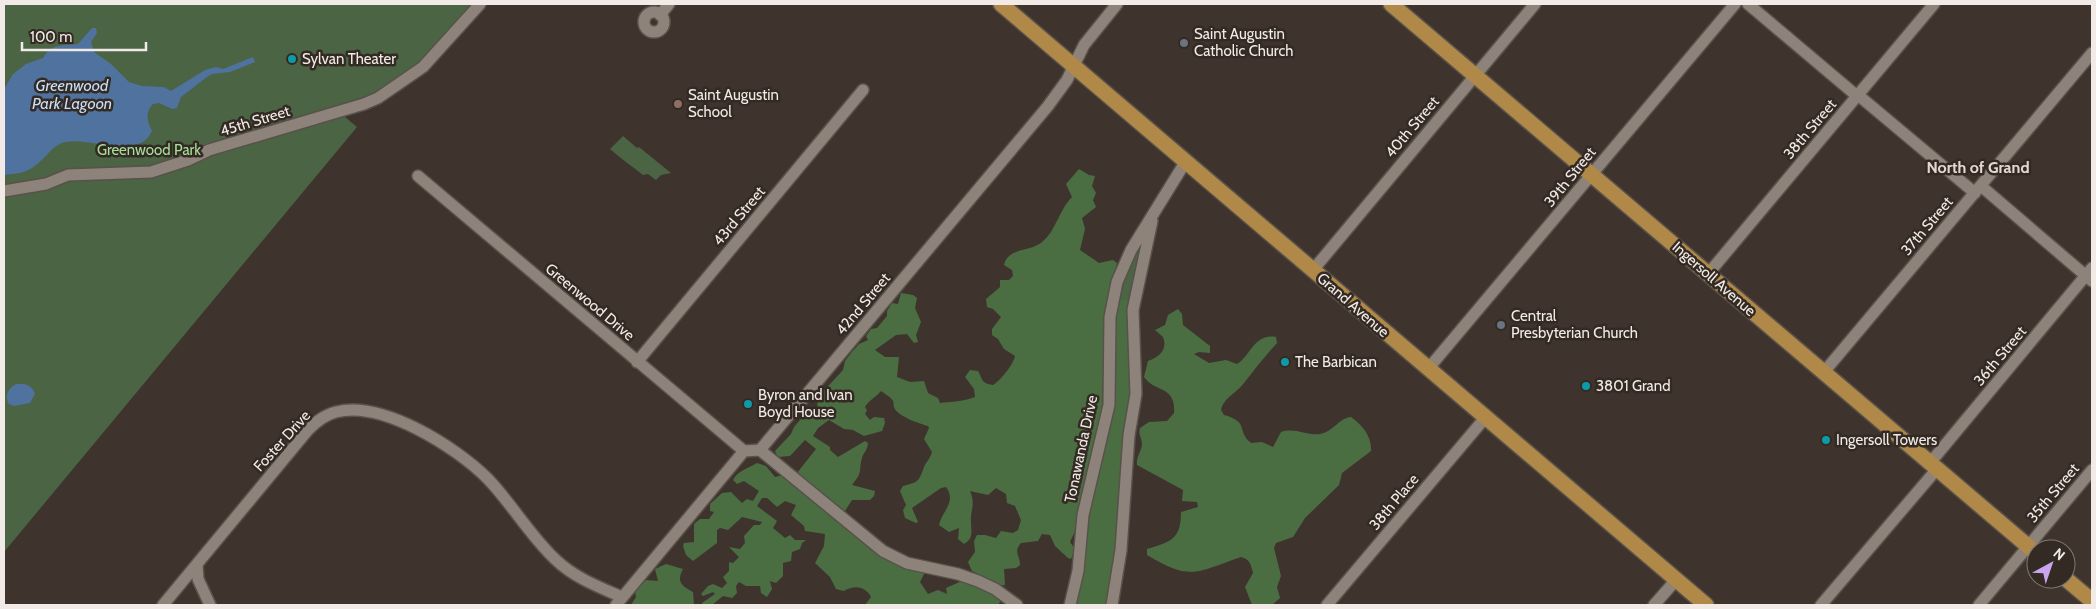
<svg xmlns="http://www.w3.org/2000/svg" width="2096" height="609" font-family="Cabin,sans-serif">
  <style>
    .green { fill: #4a6444 }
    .forest { fill: #4a6e42 }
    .water { fill: #4f729e }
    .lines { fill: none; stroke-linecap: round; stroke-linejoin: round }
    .minor-casing { stroke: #59514b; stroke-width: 14 }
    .major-casing { stroke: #59514b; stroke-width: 18 }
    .minor { stroke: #8e837a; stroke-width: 11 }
    .major { stroke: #b08848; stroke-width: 15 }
    .worship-dot { fill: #6b7280; stroke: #332a23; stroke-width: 2 }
    .culture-dot { fill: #0f9aa8; stroke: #332a23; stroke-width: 2 }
    .education-dot { fill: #8d6e63; stroke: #332a23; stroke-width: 2 }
    .labels { text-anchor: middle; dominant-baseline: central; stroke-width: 5; stroke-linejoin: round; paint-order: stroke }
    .poi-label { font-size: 15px; fill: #f1eae6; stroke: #332a23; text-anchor: start }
    .street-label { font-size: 15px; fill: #f1eae6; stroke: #332a23 }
    .park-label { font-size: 15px; fill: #a6df9a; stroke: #332a23 }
    .water-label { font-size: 16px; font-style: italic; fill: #c9dffa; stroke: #332a23 }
    .neighbourhood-label { font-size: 16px; font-weight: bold; fill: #e4d7ce; stroke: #332a23 }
  </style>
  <rect width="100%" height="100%" fill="#3e342d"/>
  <g class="green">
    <path d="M4 4H474C442 39 410 83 363 99 353 103 343 105 333 107L357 127 4 552Z"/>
    <path d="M623 136 637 148 639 147 671 173 661 175 656 180 648 174 643 175C632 166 621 159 610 149Z"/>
    <polygon points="1145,232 1130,302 1115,303 1120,285"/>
  </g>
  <g class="forest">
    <path d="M1079 169 1089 175 1095 176 1092 186 1096 193 1093 200 1096 207 1082 218 1085 229 1080 250 1099 263 1113 260 1117 263 1105 317 1102 407 1083 487 1077 527 1070 542 1075 549 1071 559 1068 558 1055 546 1050 535 1042 534 1038 541 1021 543C1013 552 1020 555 1020 565L1016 568 1004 569 1005 585H1001L972 571 968 562 975 552 974 541 977 535H985L996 538 1001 531 1013 533 1018 530 1021 520 1015 506 1007 503 1006 494 996 488 988 495 970 491C976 505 970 510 971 522 971 532 974 538 964 544L958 539 959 528 949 532 939 525C942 511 957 502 946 487L941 488 912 508 918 522 916 523 905 518 903 510 906 505 900 491 903 486C919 482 919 481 924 467 926 462 930 459 932 452L924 439 929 428 928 426C918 423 900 417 895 409 893 406 894 403 893 401 891 397 885 394 881 391 875 398 869 400 865 407L867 410 865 414 870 420 874 417 884 418 885 423 882 431 864 436 853 430 844 429 829 420 818 428 813 436 830 447V450L838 457 865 441 868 443C867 452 864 451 862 458 858 472 864 470 852 485L875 491 874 496 870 500H852L845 511 797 473 816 449 805 440 790 456 778 457 775 451 791 434 794 427 806 413 818 411 817 401 820 395 843 370 845 361 851 353 859 344 868 340 866 336 871 329 877 328 887 316V311L892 303 898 304 901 293 913 295 917 298 915 308 921 322 916 335 918 342 914 343 907 334 896 335 875 350 885 357H899L897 377 910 382 924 381 928 393 938 398 940 403C951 402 965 401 975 397L974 389 965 377 970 370 978 371C983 380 981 383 993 385 1001 380 1013 365 1015 356L1004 349 998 339 992 335V329L1001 317 993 309 987 307 986 299 1000 287V280H1009L1013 276 1012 270 1004 265C1008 247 1031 252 1042 242 1056 231 1059 210 1072 197L1066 184Z"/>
    <polygon points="1124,299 1130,302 1128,329 1132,393 1118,537 1108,605 1075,605 1087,508 1110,413 1115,303"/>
    <path d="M1178 309 1182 314 1183 325 1210 346V353L1199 352 1194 354 1209 363 1226 360 1237 364C1250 357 1254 333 1276 337L1277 343C1264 357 1255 369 1244 383 1237 393 1224 397 1221 410L1224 415C1250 422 1236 431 1251 443L1262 442 1273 447 1281 432C1295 427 1307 436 1320 434 1333 432 1339 418 1351 417 1362 425 1372 436 1371 451L1342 473 1339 485 1305 518 1293 537 1276 543 1274 548 1281 576 1277 587 1280 598 1272 605H1252L1245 587 1253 573C1251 565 1250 559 1241 557 1195 573 1191 581 1147 555V549C1171 542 1181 539 1181 512L1198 507 1197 502 1182 501 1183 490 1137 465C1136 457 1141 452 1142 445 1142 438 1138 435 1140 428L1149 422 1167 421 1174 413C1176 385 1155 393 1144 377L1148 361C1159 357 1168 350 1163 337L1155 330 1165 325 1168 315Z"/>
    <path d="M757 463 766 466 775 477 783 475 869 547 878 553 925 572 920 582 928 594 938 590 947 594 946 588 964 580 1002 599 998 605H865L871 597C865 586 854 585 844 591L836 589 830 577 815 563 824 546 825 534 805 531 804 526 791 515 796 505 785 501 777 507 767 498H762L757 506 777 521 773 528 785 538 790 535 795 540H806L802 543 800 549 792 552 791 561 783 563V576L776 583 770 581 772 589 767 597 761 593 760 586H746L739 582 736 586 737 593 732 598 723 596 712 605H702V603L715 594 713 592 703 596 701 594 708 586 713 584 722 588 727 583 723 577 729 571V562L733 563 739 557 729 547 740 549 745 543 744 536 754 525H760L762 522 742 517 728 530 720 528 717 530V543L693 561 686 555 683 546 684 543 694 542V524L700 519H709L714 512 710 511V504L722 493 731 492 742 503 747 499 753 501 759 491 744 481 737 484 733 480C737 471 749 468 757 463Z"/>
    <path d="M666 564 683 569C676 582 682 586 693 592L694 605H631L636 597 635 591 646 580 658 581 655 569Z"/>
  </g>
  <g class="water">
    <path d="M92 28H96L97 33 91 42 94 52 111 64 129 82 142 86 164 87 171 91 205 70 216 67 223 69 253 57 255 62 230 72 212 74 207 77 181 97 177 108 172 109 159 103 153 104C145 112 147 122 152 131 139 161 89 137 66 142 53 144 46 158 36 165 27 173 15 174 4 175V89L13 74 26 64 43 58C51 43 63 46 78 44Z"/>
    <path d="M16 384C25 383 32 385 35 394L30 403 14 406 9 404C4 396 8 388 16 384Z"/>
  </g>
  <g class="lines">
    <g class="minor-casing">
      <g id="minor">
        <polyline points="1748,4 1857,96"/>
        <circle cx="654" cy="22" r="10"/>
        <polyline points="660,15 669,4"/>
        <polyline points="1858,95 1975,193"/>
        <polyline points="418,176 744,451"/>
        <polyline points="1981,186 2092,281"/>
        <polyline points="4,191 46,184 68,175 151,172 188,160 209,150 364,104 378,98 423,67 480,4"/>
        <polyline points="1313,270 1535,4"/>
        <polyline points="1708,274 1934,4"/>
        <polyline points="637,362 863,90"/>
        <polyline points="1428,369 1735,4"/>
        <polyline points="1824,372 2092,53"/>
        <polyline points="760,450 883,551 907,563 958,574 978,581 995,589 1017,605"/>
        <polyline points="1930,463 2092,268"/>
        <polyline points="197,565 198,579 210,605"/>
        <path d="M163 605 308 430C316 422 324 415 336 412 382 400 456 447 488 479 512 504 530 536 556 560 575 578 599 587 622 597"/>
        <polyline points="616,605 744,451 760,450 1048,106 1067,80 1084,45 1117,4"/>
        <polyline points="1070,605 1078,571 1083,515 1109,405 1110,317 1117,282 1131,250 1186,161"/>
        <polyline points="1112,605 1121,550 1129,435 1136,394 1133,310 1152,221"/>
        <polyline points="1327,605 1485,418"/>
        <polyline points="1654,605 1676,580"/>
        <polyline points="1821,605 1937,469"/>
        <polyline points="1979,605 2092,470"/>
      </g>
    </g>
    <g class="major-casing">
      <g id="major">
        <polyline points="1001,4 1706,605"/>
        <polyline points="1391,4 2036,553"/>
        <polyline points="2066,579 2092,601"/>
      </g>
    </g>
    <use href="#minor" class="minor"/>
    <use href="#major" class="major"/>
  </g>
  <g class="worship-dot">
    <circle cx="1184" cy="43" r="5"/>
    <circle cx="1501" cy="325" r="5"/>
  </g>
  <g class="culture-dot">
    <circle cx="292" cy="59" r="5"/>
    <circle cx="1285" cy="362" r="5"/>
    <circle cx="1586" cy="386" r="5"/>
    <circle cx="748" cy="404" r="5"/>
    <circle cx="1826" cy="440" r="5"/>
  </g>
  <circle class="education-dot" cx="678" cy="104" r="5"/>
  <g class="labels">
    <g class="poi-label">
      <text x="1194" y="34">Saint Augustin<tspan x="1194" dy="17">Catholic Church</tspan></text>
      <text x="302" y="59">Sylvan Theater</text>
      <text x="688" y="95">Saint Augustin<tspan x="688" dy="17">School</tspan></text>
      <text x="1511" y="316">Central<tspan x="1511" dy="17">Presbyterian Church</tspan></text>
      <text x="1295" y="362">The Barbican</text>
      <text x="1596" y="386">3801 Grand</text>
      <text x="758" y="395">Byron and Ivan<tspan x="758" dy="17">Boyd House</tspan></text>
      <text x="1836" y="440">Ingersoll Towers</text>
    </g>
    <g class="street-label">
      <text transform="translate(255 121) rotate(-17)">45th Street</text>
      <text transform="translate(1412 127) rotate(-50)">40th Street</text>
      <text transform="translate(1810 129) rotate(-50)">38th Street</text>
      <text transform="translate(1570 177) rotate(-51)">39th Street</text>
      <text transform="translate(739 216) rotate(-50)">43rd Street</text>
      <text transform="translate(1927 226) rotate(-50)">37th Street</text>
      <text transform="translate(1714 279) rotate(41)">Ingersoll Avenue</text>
      <text transform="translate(590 302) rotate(40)">Greenwood Drive</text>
      <text transform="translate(863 304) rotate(-50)">42nd Street</text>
      <text transform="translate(1353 305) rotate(41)">Grand Avenue</text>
      <text transform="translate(2000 356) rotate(-50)">36th Street</text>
      <text transform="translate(282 441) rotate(-48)">Foster Drive</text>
      <text transform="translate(1081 449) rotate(-78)">Tonawanda Drive</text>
      <text transform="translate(2053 493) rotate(-50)">35th Street</text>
      <text transform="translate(1394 502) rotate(-50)">38th Place</text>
    </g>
    <g class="park-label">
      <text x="149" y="150">Greenwood Park</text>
    </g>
    <g class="water-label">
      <text x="72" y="85">Greenwood<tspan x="72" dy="18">Park Lagoon</tspan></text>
    </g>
    <g class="neighbourhood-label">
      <text x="1978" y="167">North of Grand</text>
    </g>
  </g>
  <rect width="2096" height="609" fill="none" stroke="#f1eae6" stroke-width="10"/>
  <g transform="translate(2051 564) rotate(40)"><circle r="24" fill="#332a23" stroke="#7f7771"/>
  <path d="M0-4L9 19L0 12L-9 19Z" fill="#c8a5ee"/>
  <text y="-8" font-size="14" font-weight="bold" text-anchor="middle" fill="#f1eae6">N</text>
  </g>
  <path d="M22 42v8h124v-8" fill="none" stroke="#f1eae6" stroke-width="2.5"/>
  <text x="30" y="42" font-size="15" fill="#f1eae6" stroke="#332a23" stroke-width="4" paint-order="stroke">100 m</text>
</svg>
